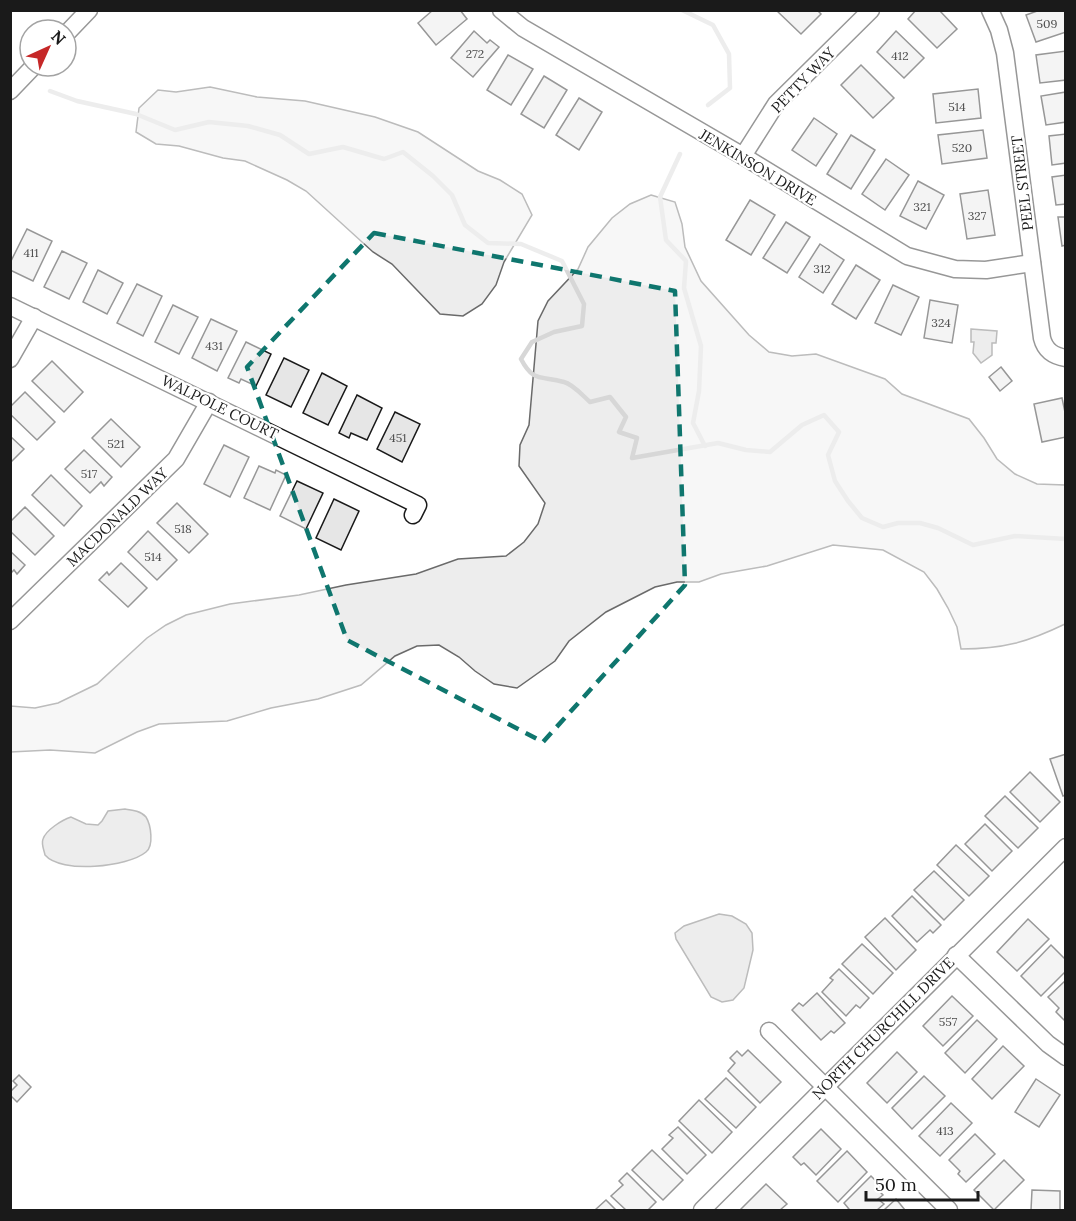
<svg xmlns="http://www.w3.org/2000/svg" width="1076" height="1221" font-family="Lora,serif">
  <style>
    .green { fill: #ededed; stroke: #6a6a6a; stroke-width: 1.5 }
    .water { fill: #d7d7d7; stroke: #6a6a6a; stroke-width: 1.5 }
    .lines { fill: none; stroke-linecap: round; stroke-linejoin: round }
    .stream { stroke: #d7d7d7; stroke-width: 4.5 }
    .building { fill: #e6e6e6; stroke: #1a1a1a; stroke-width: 1.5 }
    .minor-casing { stroke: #1a1a1a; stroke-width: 19 }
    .minor { stroke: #fff; stroke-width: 16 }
    .marked { fill: none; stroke: #0f766e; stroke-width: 4.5; stroke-dasharray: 12 8; stroke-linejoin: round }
    .labels { text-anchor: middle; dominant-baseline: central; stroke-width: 4.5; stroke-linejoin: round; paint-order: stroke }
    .number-label { font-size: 12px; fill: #4d4d4d }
    .street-label { font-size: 15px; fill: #1a1a1a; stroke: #fff }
  </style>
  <rect width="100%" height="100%" fill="#fff"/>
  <g class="green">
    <polygon points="210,87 257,97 305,101 375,117 418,132 478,171 500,180 522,194 532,215 504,262 496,285 482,304 463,316 440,314 392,264 373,252 306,191 287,180 245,161 223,158 179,146 156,144 136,132 139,108 158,90 176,92"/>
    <path d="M651 195 675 202 682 224 685 247 701 281 749 335 769 352 792 356 816 354 885 379 902 394 969 419 984 438 997 459 1015 474 1037 484 1065 485V624C1028 642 1003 649 961 649L957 627 948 608 937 589 924 572 883 550 833 545 767 566 721 574 699 582H677L655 587 606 612 569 641 555 661 517 688 494 684 475 671 459 657 439 645 417 646 395 656 361 685 318 699 271 708 227 721 159 724 137 732 95 753 50 750 11 752V706L35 708 58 703 97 684 147 638 166 625 186 615 230 604 299 595 346 585 416 574 458 559 506 556 524 542 538 524 545 503 519 466 520 445 529 425 538 321 548 301 578 269 588 247 612 218 630 204Z"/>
  </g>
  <g class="water">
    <polygon points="971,329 997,331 996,343 992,343 992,355 981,363 973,353 974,342 971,342"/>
    <path d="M125 809C132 810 141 811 146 817 151 825 154 846 146 852 128 867 61 874 45 855 44 850 41 844 43 839 46 830 62 820 71 817L86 824 98 825 102 821 108 811Z"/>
    <polygon points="719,914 732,916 746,924 752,933 753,950 744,988 733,1000 722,1002 711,997 676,939 675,933 684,926"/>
  </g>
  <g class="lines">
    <g class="stream">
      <polyline points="682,10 713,25 729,54 730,88 708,105"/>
      <path d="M50 91 77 101 136 114 175 130 209 122 248 126 280 135 309 154 343 147 384 159 403 152 433 176 452 195 465 225 488 243 521 244 562 261 584 304 582 326 554 332 532 342 521 359C534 384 542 375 564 382 573 384 583 396 590 402L610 397 626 417 619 432 637 438 632 458 718 443 746 450 770 452 802 425 824 415 839 432 828 455 835 481 848 501 862 518 883 527 898 523H920L938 528 973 545 1015 536 1066 539"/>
      <polyline points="680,154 660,197 666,240 686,261 684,288 701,346 699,391 693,423 705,446"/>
    </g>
  </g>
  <g class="building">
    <polygon points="433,10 460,10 467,19 436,45 418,23"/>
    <polygon points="776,10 817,10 821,14 801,34"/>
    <polygon points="916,10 939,10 957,29 937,48 908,19"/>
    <polygon points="1040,10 1066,10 1066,32 1036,42 1026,15"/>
    <polygon points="474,31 487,43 490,40 499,47 473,77 451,58"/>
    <polygon points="896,31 924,58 904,78 877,52"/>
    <polygon points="1066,51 1066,80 1040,83 1036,55"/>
    <polygon points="508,55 533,69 511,105 487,90"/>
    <polygon points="861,65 894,98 873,118 841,85"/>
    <polygon points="544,76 567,90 544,128 521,114"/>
    <polygon points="978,89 981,118 936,123 933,94"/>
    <polygon points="1066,92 1066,122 1046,125 1041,96"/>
    <polygon points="579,98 602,112 579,150 556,135"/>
    <polygon points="814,118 837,134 816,166 792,150"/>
    <polygon points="983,130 987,158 942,164 938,135"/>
    <polygon points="1066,134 1066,163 1052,165 1049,136"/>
    <polygon points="851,135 875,150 851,189 827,174"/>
    <polygon points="886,159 909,175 885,210 862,194"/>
    <polygon points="1066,175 1066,204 1056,205 1052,177"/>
    <polygon points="918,181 944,195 926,229 900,216"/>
    <polygon points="988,190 995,235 967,239 960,194"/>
    <polygon points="750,200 775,215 751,255 726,240"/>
    <polygon points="1058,217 1066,217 1066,245 1062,246"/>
    <polygon points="786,222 810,237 787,273 763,258"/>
    <polygon points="27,229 52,241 33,281 10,270 10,263"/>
    <polygon points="820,244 844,260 823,293 799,277"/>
    <polygon points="62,251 87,263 69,299 44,287"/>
    <polygon points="856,265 880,280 856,319 832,304"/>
    <polygon points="98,270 123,283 107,314 83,302"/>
    <polygon points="137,284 162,296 143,336 117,323"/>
    <polygon points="893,285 919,297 901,335 875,323"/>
    <polygon points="930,300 958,305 952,343 924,338"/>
    <polygon points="173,305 198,317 179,354 155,342"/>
    <polygon points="211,319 237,331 217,371 192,358"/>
    <polygon points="246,342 271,354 256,386 241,379 239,383 228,378"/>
    <polygon points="284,358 309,370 291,407 266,395"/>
    <polygon points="52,361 83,392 64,412 32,381"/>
    <polygon points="1001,367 1012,381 1000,391 989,377"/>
    <polygon points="322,373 347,386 328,425 303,413"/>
    <polygon points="25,392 55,422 37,440 10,414 10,407"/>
    <polygon points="357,395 382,408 367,440 351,433 349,438 339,433"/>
    <polygon points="1062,398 1066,417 1066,437 1042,442 1034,404"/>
    <polygon points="395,412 420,424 402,462 377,449"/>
    <polygon points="111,419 140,447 121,467 92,438"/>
    <polygon points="10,436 24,449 10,463"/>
    <polygon points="224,445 249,457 230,497 204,484"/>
    <polygon points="84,450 112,477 104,486 101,482 90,493 65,469"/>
    <polygon points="259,466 275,473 276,470 286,475 270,510 244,498"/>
    <polygon points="51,475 82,506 64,526 32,495"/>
    <polygon points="297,481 323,493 306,529 280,516"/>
    <polygon points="334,499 359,511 341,550 316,538"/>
    <polygon points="177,503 208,534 189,553 157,523"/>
    <polygon points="25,507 54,536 35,555 10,531 10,522"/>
    <polygon points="148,531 177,560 157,580 128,552"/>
    <polygon points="10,551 25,565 17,574 14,570 10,574"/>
    <polygon points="121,563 147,588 128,607 99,580 107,572 109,575"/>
    <polygon points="1066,754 1066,795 1063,796 1050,759"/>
    <polygon points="1030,772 1060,802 1040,822 1010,792"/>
    <polygon points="1005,796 1038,828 1018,848 985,816"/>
    <polygon points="985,824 1012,851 992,871 965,844"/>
    <polygon points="956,845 989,876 969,896 937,865"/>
    <polygon points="934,871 964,900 944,920 914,890"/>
    <polygon points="912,896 941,925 933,933 930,930 917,942 892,916"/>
    <polygon points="885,918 916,950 896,970 865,937"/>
    <polygon points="1028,919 1049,939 1017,971 997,952"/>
    <polygon points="862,944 893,973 873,994 842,964"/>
    <polygon points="1051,945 1066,960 1066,971 1041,996 1021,976"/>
    <polygon points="839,969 869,998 860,1008 856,1005 846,1016 822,992 833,980 830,978"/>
    <polygon points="1066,980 1066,1020 1065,1021 1056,1012 1059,1008 1048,997"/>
    <polygon points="817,993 845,1023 834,1033 831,1031 821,1040 792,1010 799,1003 803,1006"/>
    <polygon points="952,996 973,1016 943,1046 923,1026"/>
    <polygon points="977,1020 997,1039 965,1073 945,1053"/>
    <polygon points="1003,1046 1024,1066 992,1099 972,1079"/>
    <polygon points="748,1050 781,1082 760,1103 728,1071 735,1063 730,1058 737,1051 742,1056"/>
    <polygon points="897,1052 917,1072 887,1103 867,1083"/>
    <polygon points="19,1075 31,1087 17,1102 10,1095 10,1092 17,1085 13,1081"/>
    <polygon points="924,1076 945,1096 912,1129 892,1108"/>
    <polygon points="726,1078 756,1107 736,1128 705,1099"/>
    <polygon points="1036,1079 1060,1095 1039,1127 1015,1112"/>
    <polygon points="699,1100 732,1132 712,1153 679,1121"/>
    <polygon points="951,1103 972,1123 940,1156 919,1136"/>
    <polygon points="678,1127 706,1155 687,1174 662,1149 673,1138 669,1135"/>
    <polygon points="821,1129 841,1149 816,1175 804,1163 801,1165 793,1157"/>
    <polygon points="975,1134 995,1154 966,1182 958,1174 960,1171 949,1160"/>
    <polygon points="652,1150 683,1180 663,1200 632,1170"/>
    <polygon points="847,1151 867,1172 838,1202 817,1181"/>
    <polygon points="1004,1160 1024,1180 994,1210 974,1190"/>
    <polygon points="627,1173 656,1202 648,1210 626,1210 611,1196 623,1185 619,1181"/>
    <polygon points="871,1176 881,1186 878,1190 883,1195 878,1199 884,1204 877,1210 847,1210 849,1209 844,1203"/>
    <polygon points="766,1184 787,1204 780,1210 740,1210"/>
    <polygon points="1032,1190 1060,1191 1060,1210 1031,1210"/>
    <polygon points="896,1199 905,1210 884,1210"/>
    <polygon points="606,1200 616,1210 595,1210"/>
  </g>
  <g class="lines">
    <g class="minor-casing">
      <g id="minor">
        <polyline points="501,10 523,28 743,156 907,256 955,269 986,270 1032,263"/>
        <path d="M990 10 999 30 1005 53 1042 338C1045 350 1053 356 1066 358"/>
        <polyline points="66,34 89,10"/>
        <polyline points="10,91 34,66"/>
        <polyline points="743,156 776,104 871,10"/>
        <polyline points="10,306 418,505 413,515"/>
        <polyline points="10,359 34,317"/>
        <polyline points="10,621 176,459 209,402"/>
        <polyline points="956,955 1048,1044 1066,1057"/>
        <polyline points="769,1031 949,1210"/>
        <polyline points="702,1210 1066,847"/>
      </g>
    </g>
    <use href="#minor" class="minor"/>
  </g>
  <path d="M0 0H1076V1221H0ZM374 233 675 291 685 585 543 742 347 640 247 367Z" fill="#fff" fill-opacity=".55" fill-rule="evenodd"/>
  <path class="marked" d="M374 233 675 291 685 585 543 742 347 640 247 367Z"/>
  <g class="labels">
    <g class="number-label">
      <text x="1047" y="23">509</text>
      <text x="475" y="53">272</text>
      <text x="900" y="55">412</text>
      <text x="957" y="106">514</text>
      <text x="962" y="147">520</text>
      <text x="922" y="206">321</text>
      <text x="977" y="215">327</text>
      <text x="31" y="252">411</text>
      <text x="822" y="268">312</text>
      <text x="941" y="322">324</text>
      <text x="214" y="345">431</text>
      <text x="398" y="437">451</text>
      <text x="116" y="443">521</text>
      <text x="89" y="473">517</text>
      <text x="183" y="528">518</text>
      <text x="153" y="556">514</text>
      <text x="948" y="1021">557</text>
      <text x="945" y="1130">413</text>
    </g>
    <g class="street-label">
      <text transform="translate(803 80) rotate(-46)">PETTY WAY</text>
      <text transform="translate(758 167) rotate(31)">JENKINSON DRIVE</text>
      <text transform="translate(1022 183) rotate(-97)">PEEL STREET</text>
      <text transform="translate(220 407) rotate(26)">WALPOLE COURT</text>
      <text transform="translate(117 517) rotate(-44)">MACDONALD WAY</text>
      <text transform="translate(883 1028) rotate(-45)">NORTH CHURCHILL DRIVE</text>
    </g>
  </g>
  <rect width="1076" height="1221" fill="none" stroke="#1a1a1a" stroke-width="24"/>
  <g transform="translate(48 48) rotate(45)"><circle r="28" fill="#ffffff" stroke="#a3a3a3" stroke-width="1.5"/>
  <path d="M0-4.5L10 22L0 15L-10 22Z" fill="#c62828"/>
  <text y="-9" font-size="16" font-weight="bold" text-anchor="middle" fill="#1a1a1a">N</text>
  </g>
  <path d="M866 1191v9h112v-9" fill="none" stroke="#1a1a1a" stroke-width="3"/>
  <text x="875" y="1191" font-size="18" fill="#1a1a1a" stroke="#ffffff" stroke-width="4.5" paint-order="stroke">50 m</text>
</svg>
